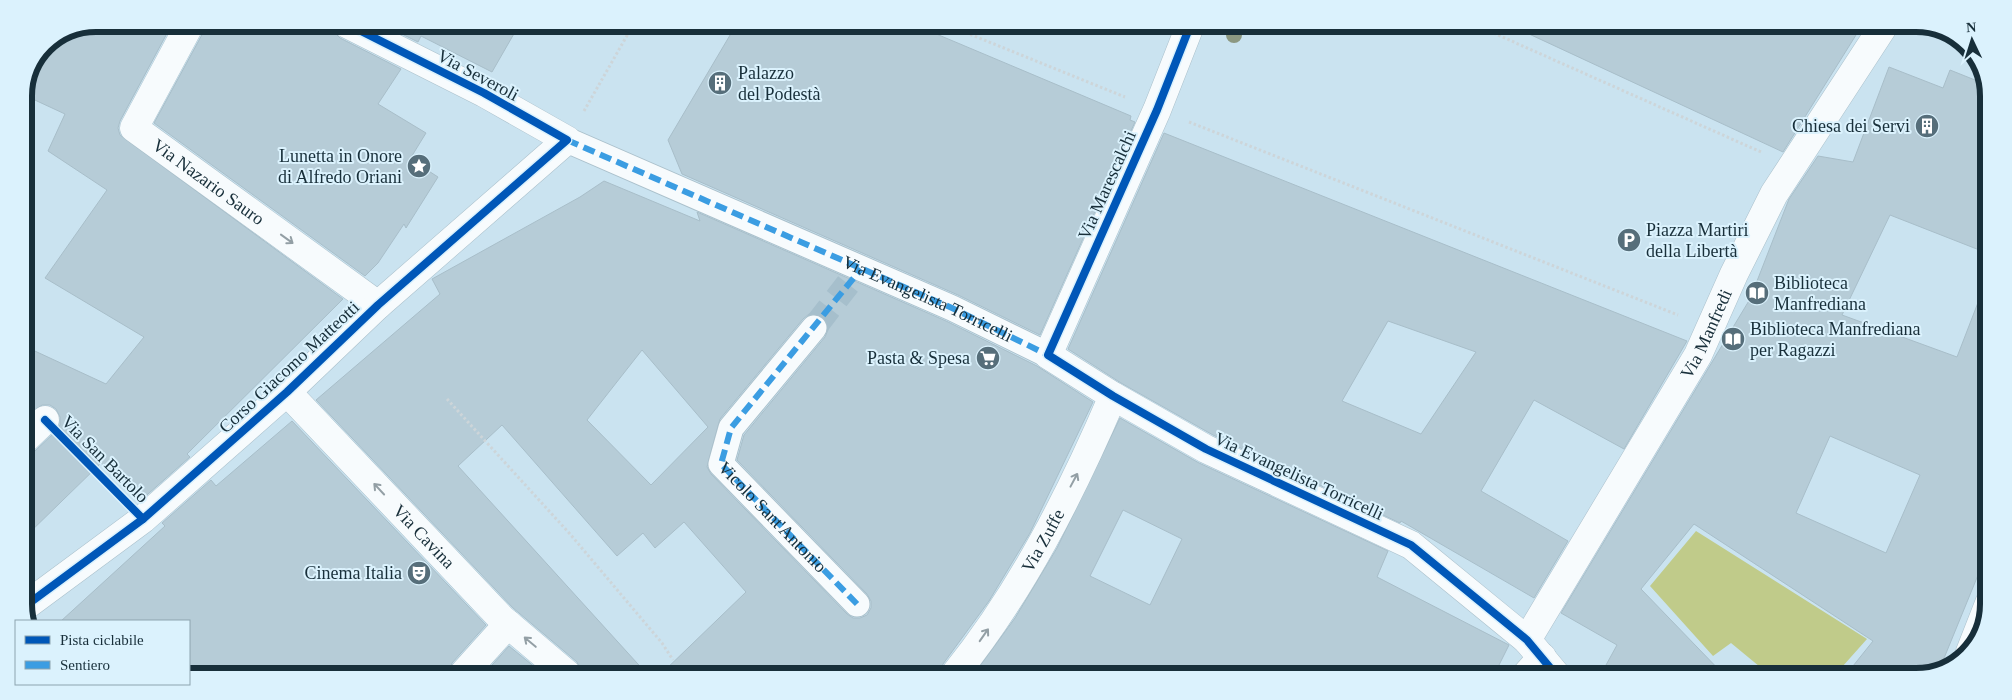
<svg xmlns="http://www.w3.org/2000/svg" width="2012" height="700" font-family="Georgia,serif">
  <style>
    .green { fill: #c0cb8a }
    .building { fill: #b6ccd7; stroke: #a8bec9; fill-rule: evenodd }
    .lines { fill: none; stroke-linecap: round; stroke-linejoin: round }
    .pedestrian-tunnel { stroke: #a6bfcc; stroke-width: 25; stroke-dasharray: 25 12; stroke-linecap: butt }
    .service-casing { stroke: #abc1cc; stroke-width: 19 }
    .pedestrian-casing { stroke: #abc1cc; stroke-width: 27 }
    .minor-casing { stroke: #abc1cc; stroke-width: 29 }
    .path { stroke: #cdd5d9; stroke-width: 3; stroke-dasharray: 2.5 2.5; stroke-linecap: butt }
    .service { stroke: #f7fbfd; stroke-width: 18 }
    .pedestrian { stroke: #f7fbfd; stroke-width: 25 }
    .minor { stroke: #f7fbfd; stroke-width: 28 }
    .quiet { stroke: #3b9de2; stroke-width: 6; stroke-dasharray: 12 6; stroke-linecap: butt }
    .cycleway-casing { stroke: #dbf2fd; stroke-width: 11 }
    .cycleway { stroke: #0057b8; stroke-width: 8 }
    .tree { fill: #8c9881 }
    .oneway { stroke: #939fa5 }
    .labels { text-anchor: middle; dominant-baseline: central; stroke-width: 4; stroke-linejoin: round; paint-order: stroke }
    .poi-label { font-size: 18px; fill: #182f3a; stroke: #dbf2fd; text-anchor: start }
    .street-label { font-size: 18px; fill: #182f3a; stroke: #dbf2fd }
    .rim { fill: none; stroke: #182f3a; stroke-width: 6 }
  </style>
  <rect width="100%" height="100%" fill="#cae3f0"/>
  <polygon class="green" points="1696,531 1867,639 1834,676 1771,676 1731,643 1713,656 1650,586"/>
  <g class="building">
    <polygon points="96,24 172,24 120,121 118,128 120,135 343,299 187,454 190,457 140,501 101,463 24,538 24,455 35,451 56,431 60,425 60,417 56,409 50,405 42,405 24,418 24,346 106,384 144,337 45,278 107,190 48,151 65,114 24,95 24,92 45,45"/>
    <polygon points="206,24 331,24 334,32 340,38 401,69 378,104 426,133 410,159 438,177 406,228 404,224 378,263 365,276 154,123 204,31"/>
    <polygon points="382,24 429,24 519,25 492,72 421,36 418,42"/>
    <polygon points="736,25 915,25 1131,116 1130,120 1135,122 1040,335 958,295 682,174 668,140"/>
    <polygon points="1514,27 1861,27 1783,152"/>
    <path d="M1889 67 1943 88 1950 70 1985 84 1988 91 1987 253 1890 215 1842 315 1957 357 1984 287 1987 288 1985 558 1940 668 1916 676H1845L1873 641 1694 524 1641 589 1725 676H1600L1617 645 1561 613 1750 299 1789 199 1818 156 1853 162ZM1830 436 1920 475 1886 553 1796 513Z"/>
    <path d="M1164 133 1687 341 1624 449 1534 400 1481 491 1568 541 1534 598 1401 521 1400 523 1213 435 1121 383 1068 349ZM1388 321 1476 352 1421 434 1342 401Z"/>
    <path d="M604 181 700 221 697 212 946 321 1037 366 1093 402 1030 533 989 601 943 664 940 674H661L746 592 684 522 655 548 643 533 617 556 502 425 458 466 647 674H582L577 662 513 608 316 400 440 294 432 279 580 197ZM809 314H817L824 317 828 330 825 337 744 435 737 460 867 594 871 601V608L867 615 860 618H853L847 614 711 474 707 467 720 419 803 319ZM642 350 708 427 651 485 587 420Z"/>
    <path d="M1120 418 1199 463 1388 551 1377 577 1509 645 1494 675 974 674 1015 618 1057 548ZM1123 510 1182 539 1150 605 1090 576Z"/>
    <polygon points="292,421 486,625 452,663 449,673 189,673 189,621 61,621 165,526 162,523 211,480 216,486"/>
    <polygon points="509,646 542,673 485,673"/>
  </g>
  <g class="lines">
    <polyline class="pedestrian-tunnel" points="814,328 848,284"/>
    <g class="service-casing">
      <polyline id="service" points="1967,651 1965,651 1985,600"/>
    </g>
    <g class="pedestrian-casing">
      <g id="pedestrian">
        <path id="s1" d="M567 140 952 308 1048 355"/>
        <path id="s2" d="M814 328 731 428 721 464 857 604"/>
      </g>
    </g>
    <g class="minor-casing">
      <g id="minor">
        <path id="s3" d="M190 24 134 128 378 305"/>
        <polyline points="1190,26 1157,110 1048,355 1113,396 1206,449 1411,545 1527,640 1557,676"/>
        <path id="s4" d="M287 392 502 619 567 674"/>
        <polyline points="24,440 45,420"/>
        <polyline points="24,607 143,519 287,392 378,305 567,140 484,93 347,24"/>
        <path id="s5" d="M1527 640 1698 355 1734 274 1774 194 1883 27"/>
        <polyline points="464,673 508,624"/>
        <path id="s6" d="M955 674C1022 591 1071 494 1113 396"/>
        <polyline points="1526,675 1542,657"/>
      </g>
    </g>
    <g class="path">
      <polyline points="947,25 1125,97"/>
      <polyline points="1480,27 1761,152"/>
      <polyline points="584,111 633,25"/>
      <polyline points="1189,122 1678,315"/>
      <polyline points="447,399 570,534 662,643 673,660"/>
    </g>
    <use href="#service" class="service"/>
    <use href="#pedestrian" class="pedestrian"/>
    <use href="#minor" class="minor"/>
    <g class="quiet">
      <polyline points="567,140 952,308 1048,355"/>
      <polyline points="857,604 721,464 731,428 861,269"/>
    </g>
    <g class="cycleway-casing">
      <g id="cycleway">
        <polyline points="1190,26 1157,110 1048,355 1113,396 1206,449 1411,545 1527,640 1557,676"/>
        <polyline points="45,420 143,519"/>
        <polyline points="24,607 143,519 287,392 378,305 567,140 484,93 347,24"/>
      </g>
    </g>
    <use href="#cycleway" class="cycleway"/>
  </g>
  <circle class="tree" cx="1234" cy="35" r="8"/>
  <defs><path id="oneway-shaft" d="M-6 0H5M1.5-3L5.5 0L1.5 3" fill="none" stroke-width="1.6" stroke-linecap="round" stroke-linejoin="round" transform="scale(1.25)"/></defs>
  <g class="oneway">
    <use href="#oneway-shaft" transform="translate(287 239) rotate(36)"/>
    <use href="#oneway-shaft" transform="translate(1074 480) rotate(-62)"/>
    <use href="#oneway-shaft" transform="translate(379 489) rotate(-133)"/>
    <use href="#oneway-shaft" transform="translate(984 635) rotate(-55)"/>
    <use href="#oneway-shaft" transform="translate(530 642) rotate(-140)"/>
  </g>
  <defs>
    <g id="building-disc" transform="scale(1.25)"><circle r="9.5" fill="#566e7a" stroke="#dbf2fd"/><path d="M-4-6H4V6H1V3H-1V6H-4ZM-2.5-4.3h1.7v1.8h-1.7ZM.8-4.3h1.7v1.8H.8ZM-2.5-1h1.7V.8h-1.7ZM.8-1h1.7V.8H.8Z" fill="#fff"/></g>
    <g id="sight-disc" transform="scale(1.25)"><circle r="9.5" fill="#566e7a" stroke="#dbf2fd"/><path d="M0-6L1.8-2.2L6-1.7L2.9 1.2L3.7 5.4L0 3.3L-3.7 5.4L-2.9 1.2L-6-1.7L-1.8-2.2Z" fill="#fff"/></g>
    <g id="parking-disc" transform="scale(1.25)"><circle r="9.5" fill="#566e7a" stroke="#dbf2fd"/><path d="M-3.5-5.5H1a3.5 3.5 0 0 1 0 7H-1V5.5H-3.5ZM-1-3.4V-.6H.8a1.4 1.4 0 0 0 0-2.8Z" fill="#fff"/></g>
    <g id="library-disc" transform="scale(1.25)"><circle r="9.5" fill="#566e7a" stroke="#dbf2fd"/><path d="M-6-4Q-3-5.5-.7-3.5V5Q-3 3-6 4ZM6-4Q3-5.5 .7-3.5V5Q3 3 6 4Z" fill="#fff"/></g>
    <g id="supermarket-disc" transform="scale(1.25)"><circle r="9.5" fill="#566e7a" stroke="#dbf2fd"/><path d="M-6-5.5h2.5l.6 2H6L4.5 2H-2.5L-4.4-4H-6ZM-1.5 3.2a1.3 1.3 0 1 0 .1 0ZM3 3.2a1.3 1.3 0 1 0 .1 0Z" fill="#fff"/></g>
    <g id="theatre-disc" transform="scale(1.25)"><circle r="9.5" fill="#566e7a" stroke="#dbf2fd"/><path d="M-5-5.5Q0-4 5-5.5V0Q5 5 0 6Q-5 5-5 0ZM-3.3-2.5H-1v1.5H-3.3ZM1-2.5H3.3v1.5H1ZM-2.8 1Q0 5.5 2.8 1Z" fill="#fff"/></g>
  </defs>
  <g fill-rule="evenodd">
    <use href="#building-disc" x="720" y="83"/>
    <use href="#building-disc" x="1927" y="126"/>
    <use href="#sight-disc" x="419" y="166"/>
    <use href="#parking-disc" x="1629" y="240"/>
    <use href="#library-disc" x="1757" y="293"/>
    <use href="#library-disc" x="1733" y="339"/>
    <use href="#supermarket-disc" x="988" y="358"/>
    <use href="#theatre-disc" x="419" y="573"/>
  </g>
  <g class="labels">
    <g class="poi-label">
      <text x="738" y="73">Palazzo<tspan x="738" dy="21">del Podestà</tspan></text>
      <text x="1910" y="126" text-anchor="end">Chiesa dei Servi</text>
      <text x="402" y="156" text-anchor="end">Lunetta in Onore<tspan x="402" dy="21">di Alfredo Oriani</tspan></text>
      <text x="1646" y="230">Piazza Martiri<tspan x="1646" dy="21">della Libertà</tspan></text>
      <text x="1774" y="283">Biblioteca<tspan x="1774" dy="21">Manfrediana</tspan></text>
      <text x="1750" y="329">Biblioteca Manfrediana<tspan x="1750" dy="21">per Ragazzi</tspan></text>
      <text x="970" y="358" text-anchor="end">Pasta &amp; Spesa</text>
      <text x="402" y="573" text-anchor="end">Cinema Italia</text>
    </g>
    <g class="street-label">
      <text transform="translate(478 75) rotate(28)">Via Severoli</text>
      <text stroke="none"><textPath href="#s3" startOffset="210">Via Nazario Sauro</textPath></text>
      <text transform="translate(1107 185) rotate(-66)">Via Marescalchi</text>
      <text stroke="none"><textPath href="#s1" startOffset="394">Via Evangelista Torricelli</textPath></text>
      <text stroke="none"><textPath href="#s5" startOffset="355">Via Manfredi</textPath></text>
      <text transform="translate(289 367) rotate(-43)">Corso Giacomo Matteotti</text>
      <text transform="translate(105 459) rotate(45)">Via San Bartolo</text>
      <text transform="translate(1299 476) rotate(25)">Via Evangelista Torricelli</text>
      <text stroke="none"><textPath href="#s2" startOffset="241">Vicolo Sant'Antonio</textPath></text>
      <text stroke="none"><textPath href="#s4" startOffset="199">Via Cavina</textPath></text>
      <text stroke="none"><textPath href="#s6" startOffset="160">Via Zuffe</textPath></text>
    </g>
  </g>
  <path d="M0 0H2012V700H0ZM96 32H1916A64 64 0 0 1 1980 96V604A64 64 0 0 1 1916 668H96A64 64 0 0 1 32 604V96A64 64 0 0 1 96 32Z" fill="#dbf2fd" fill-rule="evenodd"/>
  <path class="rim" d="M96 32H1916A64 64 0 0 1 1980 96V604A64 64 0 0 1 1916 668H96A64 64 0 0 1 32 604V96A64 64 0 0 1 96 32Z"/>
  <rect x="15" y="620" width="175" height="65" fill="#dbf2fd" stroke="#8da4af"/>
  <rect x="25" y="636" width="25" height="8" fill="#0057b8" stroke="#8da4af"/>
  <text x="60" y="645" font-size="15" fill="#182f3a">Pista ciclabile</text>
  <rect x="25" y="661" width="25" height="8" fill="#3b9de2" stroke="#8da4af"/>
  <text x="60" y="670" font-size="15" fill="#182f3a">Sentiero</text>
  <g transform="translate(1972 40) rotate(356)" stroke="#dbf2fd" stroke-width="4" paint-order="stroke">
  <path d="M0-4L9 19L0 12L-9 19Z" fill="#182f3a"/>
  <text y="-8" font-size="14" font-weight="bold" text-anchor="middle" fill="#182f3a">N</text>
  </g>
</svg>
